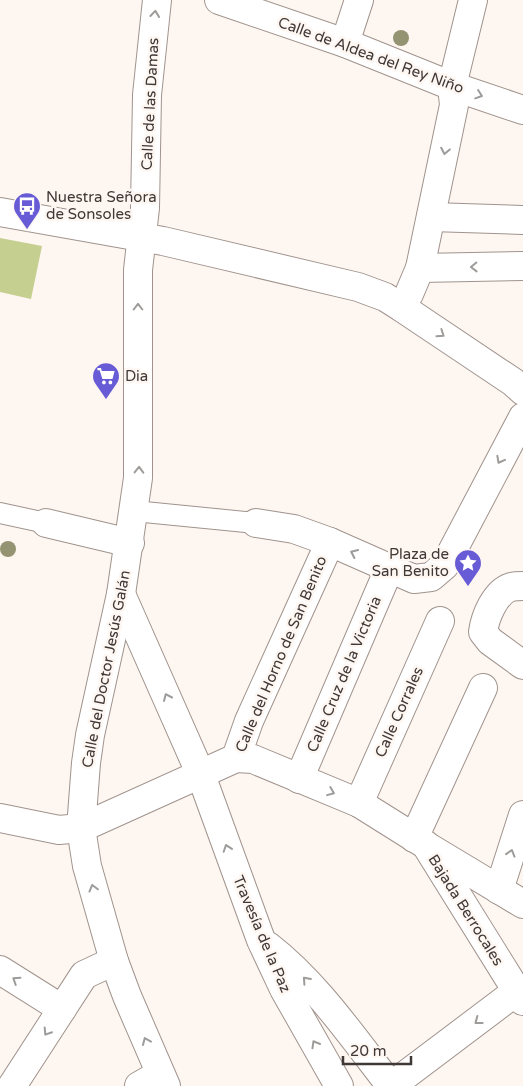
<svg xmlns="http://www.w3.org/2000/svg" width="523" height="1086" font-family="'Varela Round',sans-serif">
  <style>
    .green { fill: #c5cf8f }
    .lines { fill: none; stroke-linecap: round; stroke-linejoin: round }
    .pedestrian-casing { stroke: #a0938d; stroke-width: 22 }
    .minor-casing { stroke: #a0938d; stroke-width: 30 }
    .tertiary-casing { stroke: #a0938d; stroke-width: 30 }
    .pedestrian { stroke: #fff; stroke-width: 20 }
    .minor { stroke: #fff; stroke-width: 28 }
    .tertiary { stroke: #fff; stroke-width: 28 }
    .tree { fill: #949473 }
    .oneway { stroke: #9e9c9a }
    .labels { text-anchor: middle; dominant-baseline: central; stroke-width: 5; stroke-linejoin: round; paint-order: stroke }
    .street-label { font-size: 15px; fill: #3e3836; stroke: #fef6f1 }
    .poi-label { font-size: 15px; fill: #3e3836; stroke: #fef6f1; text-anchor: start }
  </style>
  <rect width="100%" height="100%" fill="#fef6f1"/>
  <polygon class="green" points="0,238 42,246 31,299 0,292"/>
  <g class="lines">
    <g class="pedestrian-casing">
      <g id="pedestrian">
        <polyline points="134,511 256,523"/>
        <polyline points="0,513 46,523"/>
      </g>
    </g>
    <g class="minor-casing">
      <g id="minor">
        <polyline points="219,0 345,43 452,86 523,110"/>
        <polyline points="345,43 359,0"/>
        <polyline points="431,217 523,220"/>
        <polyline points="420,268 523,266"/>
        <polyline points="401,307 409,294 420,268 454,105 452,86 473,0"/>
        <polyline points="46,523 130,543"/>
        <polyline points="256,523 294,529 330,542 414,579 431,577 445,565 523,417"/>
        <path d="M523 586C519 586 515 586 511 587 495 592 485 617 483 632L490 641 523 665"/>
        <polyline points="121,594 201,775 261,940 284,989 339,1086"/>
        <polyline points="236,758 253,759 359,803 426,845 523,1001"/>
        <polyline points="299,779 389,569"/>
        <polyline points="359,803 440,621"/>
        <polyline points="0,818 59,830 81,828 236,758 249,721 330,542"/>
        <polyline points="414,838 483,688"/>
        <polyline points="430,848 523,904"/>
        <polyline points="499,890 523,815"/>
        <path d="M268 946C317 984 353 1038 391 1086"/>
        <polyline points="0,970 62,1009"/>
        <polyline points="12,1086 84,975 114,961"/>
        <polyline points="139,1086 160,1074"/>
        <polyline points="391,1086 517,991"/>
      </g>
    </g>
    <g class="tertiary-casing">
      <g id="tertiary">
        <polyline points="157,0 147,95 145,208 138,270 138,478 121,594 90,735 86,763 81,828 87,866 114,961 127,996 166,1086"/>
        <polyline points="0,212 163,241 358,287 385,297 401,307 513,382 523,391"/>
      </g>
    </g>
    <use href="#pedestrian" class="pedestrian"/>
    <use href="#minor" class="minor"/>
    <use href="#tertiary" class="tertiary"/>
  </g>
  <g class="tree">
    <circle cx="401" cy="38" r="8"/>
    <circle cx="8" cy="549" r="8"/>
  </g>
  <defs><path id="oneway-chevron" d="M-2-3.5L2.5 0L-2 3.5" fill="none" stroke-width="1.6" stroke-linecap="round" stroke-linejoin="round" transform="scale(1.25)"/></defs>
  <g class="oneway">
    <use href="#oneway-chevron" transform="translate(155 14) rotate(-84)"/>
    <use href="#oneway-chevron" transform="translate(479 95) rotate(19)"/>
    <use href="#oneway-chevron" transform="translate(445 151) rotate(101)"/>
    <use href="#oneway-chevron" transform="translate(474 267) rotate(179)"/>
    <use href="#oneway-chevron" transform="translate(138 307) rotate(-90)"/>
    <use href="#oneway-chevron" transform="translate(441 334) rotate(34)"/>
    <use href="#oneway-chevron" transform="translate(500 460) rotate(118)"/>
    <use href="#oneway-chevron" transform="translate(139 470) rotate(-89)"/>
    <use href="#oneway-chevron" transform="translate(354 553) rotate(-155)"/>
    <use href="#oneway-chevron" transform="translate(167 697) rotate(-114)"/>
    <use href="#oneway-chevron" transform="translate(331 792) rotate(22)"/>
    <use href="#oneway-chevron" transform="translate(227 848) rotate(-109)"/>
    <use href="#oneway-chevron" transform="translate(511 853) rotate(-73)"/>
    <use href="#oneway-chevron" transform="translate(93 888) rotate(-105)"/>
    <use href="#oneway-chevron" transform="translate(16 980) rotate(-147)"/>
    <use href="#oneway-chevron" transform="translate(306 980) rotate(-132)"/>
    <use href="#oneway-chevron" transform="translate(478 1021) rotate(143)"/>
    <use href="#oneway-chevron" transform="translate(47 1032) rotate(123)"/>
    <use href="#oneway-chevron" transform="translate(146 1041) rotate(-113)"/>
    <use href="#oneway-chevron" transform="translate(315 1044) rotate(-120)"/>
  </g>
  <defs>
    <g id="bus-pin" transform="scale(1.4375)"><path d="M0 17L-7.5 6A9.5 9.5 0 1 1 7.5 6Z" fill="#685cd6" stroke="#fef6f1"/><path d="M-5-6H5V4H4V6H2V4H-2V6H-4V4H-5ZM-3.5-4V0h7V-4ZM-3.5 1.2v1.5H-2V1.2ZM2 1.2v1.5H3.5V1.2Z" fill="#fff"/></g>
    <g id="supermarket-pin" transform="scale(1.4375)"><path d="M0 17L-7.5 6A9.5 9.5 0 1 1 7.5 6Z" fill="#685cd6" stroke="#fef6f1"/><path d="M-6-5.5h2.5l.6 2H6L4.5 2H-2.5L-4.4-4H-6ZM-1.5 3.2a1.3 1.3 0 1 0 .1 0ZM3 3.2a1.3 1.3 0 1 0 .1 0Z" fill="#fff"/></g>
    <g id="sight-pin" transform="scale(1.4375)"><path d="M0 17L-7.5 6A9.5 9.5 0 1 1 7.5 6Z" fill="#685cd6" stroke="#fef6f1"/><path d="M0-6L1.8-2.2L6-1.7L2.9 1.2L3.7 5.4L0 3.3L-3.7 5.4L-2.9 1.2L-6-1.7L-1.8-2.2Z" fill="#fff"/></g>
  </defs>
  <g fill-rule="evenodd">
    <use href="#bus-pin" x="27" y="206"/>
    <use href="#supermarket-pin" x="106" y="376"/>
    <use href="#sight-pin" x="468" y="563"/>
  </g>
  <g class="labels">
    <g class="street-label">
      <text transform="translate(371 55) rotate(20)">Calle de Aldea del Rey Niño</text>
      <text transform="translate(150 104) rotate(-87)">Calle de las Damas</text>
      <text transform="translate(281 654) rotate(-67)">Calle del Horno de San Benito</text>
      <text transform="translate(106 669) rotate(-79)">Calle del Doctor Jesús Galán</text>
      <text transform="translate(344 674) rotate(-67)">Calle Cruz de la Victoria</text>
      <text transform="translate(399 712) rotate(-66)">Calle Corrales</text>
      <text transform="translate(466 910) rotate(58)">Bajada Berrocales</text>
      <text transform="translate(262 934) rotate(67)">Travesía de la Paz</text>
    </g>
    <g class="poi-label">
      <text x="46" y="197">Nuestra Señora<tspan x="46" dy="17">de Sonsoles</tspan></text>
      <text x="125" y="376">Dia</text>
      <text x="449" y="554" text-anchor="end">Plaza de<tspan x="449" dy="17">San Benito</tspan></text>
    </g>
  </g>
  <path d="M343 1056v8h68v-8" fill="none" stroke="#3e3836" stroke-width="2.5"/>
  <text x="350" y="1056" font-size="15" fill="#3e3836" stroke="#fef6f1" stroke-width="4" paint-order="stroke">20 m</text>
</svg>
